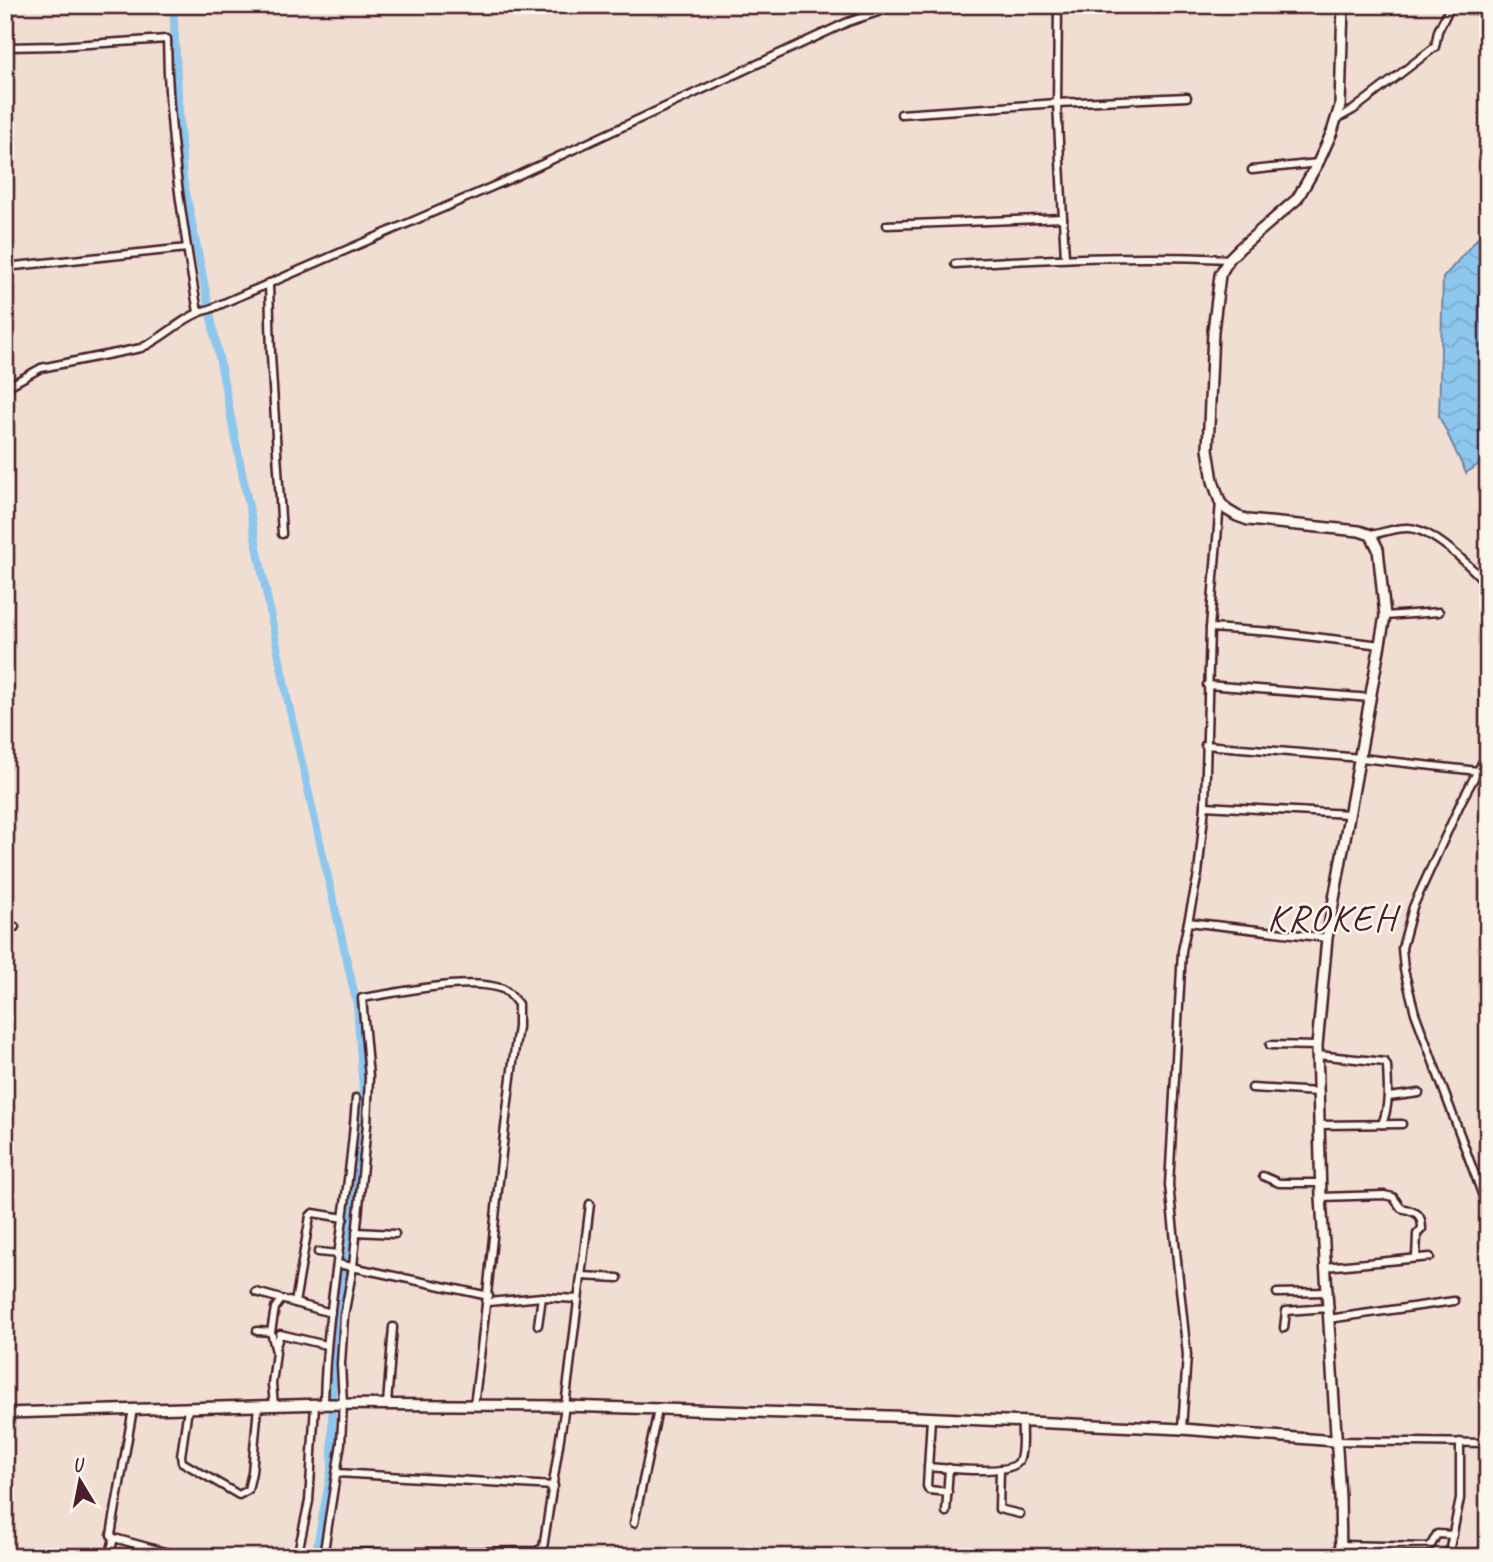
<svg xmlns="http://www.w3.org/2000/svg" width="1493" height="1562" font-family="Caveat,sans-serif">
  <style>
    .water { fill: url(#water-waves); stroke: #72849f; stroke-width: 2 }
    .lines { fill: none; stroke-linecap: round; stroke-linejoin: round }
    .canal { stroke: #8dc7ed; stroke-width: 8 }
    .street-casing { stroke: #4a1f2b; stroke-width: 11 }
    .secondary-casing { stroke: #4a1f2b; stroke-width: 14 }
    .street { stroke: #fbf7ec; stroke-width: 6 }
    .secondary { stroke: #fbf7ec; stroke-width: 9 }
    .labels { text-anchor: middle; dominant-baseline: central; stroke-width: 5; stroke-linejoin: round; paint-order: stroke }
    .quarter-label { font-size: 38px; letter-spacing: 2px; fill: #4a1f2b; stroke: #fbf7ec }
  </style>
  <defs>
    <pattern id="water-waves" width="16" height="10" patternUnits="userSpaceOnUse" patternTransform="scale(1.75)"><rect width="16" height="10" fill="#8dc7ed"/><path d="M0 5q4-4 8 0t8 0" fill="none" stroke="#7baacb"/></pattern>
  </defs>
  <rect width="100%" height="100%" fill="#f1ded2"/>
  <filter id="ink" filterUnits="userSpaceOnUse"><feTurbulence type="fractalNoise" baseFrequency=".0143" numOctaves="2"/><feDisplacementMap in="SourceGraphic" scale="14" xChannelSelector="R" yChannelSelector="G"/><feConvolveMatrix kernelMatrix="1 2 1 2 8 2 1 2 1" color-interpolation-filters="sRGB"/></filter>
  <g filter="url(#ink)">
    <polygon class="water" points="1488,226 1488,289 1478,425 1488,430 1488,458 1466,473 1439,416 1443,278"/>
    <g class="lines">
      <polyline class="canal" points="173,5 183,178 289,706 357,1005 365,1117 332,1356 332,1466 315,1557"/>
      <g class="street-casing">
        <g id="street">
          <polyline points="1058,5 1057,103 1065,258"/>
          <path d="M5 47 57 46 167 39C168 131 182 222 198 312"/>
          <polyline points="901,114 1057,103 1187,97"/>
          <polyline points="1337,119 1353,110 1435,47 1438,31 1451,5"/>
          <polyline points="1252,170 1318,163"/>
          <polyline points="887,225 1063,218"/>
          <path d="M955 264C1046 259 1138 254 1229 259"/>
          <polyline points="5,267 187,248"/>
          <polyline points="269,283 271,355 282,534"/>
          <path d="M5 388 41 368 141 348C165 338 184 315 210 309L510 179 848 22 899 5"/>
          <path d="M1371 535C1382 533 1397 527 1409 528 1434 530 1471 567 1488 585"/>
          <polyline points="1385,616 1439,612"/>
          <polyline points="1210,628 1220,502"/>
          <polyline points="1207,685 1371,698"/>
          <polyline points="1205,745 1361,758 1478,771"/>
          <polyline points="1488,752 1461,802 1413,907 1402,948 1404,970 1415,1013 1488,1210"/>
          <polyline points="1205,806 1349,814"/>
          <polyline points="1188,922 1327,938"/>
          <polyline points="5,925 15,927"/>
          <polyline points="1270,1045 1317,1046"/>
          <path d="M1317 1055 1385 1062 1387 1066C1388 1086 1390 1105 1382 1124"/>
          <polyline points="1252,1088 1318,1092"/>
          <polyline points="1389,1097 1419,1093"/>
          <polyline points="1319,1125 1402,1124"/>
          <polyline points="1263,1176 1279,1183 1321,1183"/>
          <path d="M1321 1197 1384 1195 1393 1197 1401 1208C1415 1212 1422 1212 1422 1229L1417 1234 1416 1258"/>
          <polyline points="356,1232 395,1234"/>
          <polyline points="318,1252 339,1254"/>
          <polyline points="338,1264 489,1296"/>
          <polyline points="1325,1267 1430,1257"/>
          <polyline points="582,1276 618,1278"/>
          <polyline points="256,1292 331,1313"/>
          <polyline points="1277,1293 1327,1292"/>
          <polyline points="488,1302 542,1297 578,1299"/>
          <polyline points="295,1303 310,1216 313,1213 344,1218"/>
          <polyline points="1328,1319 1454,1301"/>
          <polyline points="538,1325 542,1297"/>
          <polyline points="1284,1328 1286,1311 1328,1308"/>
          <polyline points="257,1331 271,1332"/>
          <polyline points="276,1346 280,1334 326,1345"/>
          <path d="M324 1404C326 1302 350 1201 356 1098"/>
          <polyline points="387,1404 393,1327"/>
          <polyline points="274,1405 272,1384 276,1352 271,1332 275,1308 281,1300"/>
          <polyline points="188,1408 181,1456 182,1462 239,1495 248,1490 252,1472 258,1406"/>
          <polyline points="133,1409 111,1535 114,1538 183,1557"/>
          <polyline points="931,1418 927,1486 929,1490 948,1492"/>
          <polyline points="1182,1429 1187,1355 1169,1185 1182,951 1198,874 1205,806 1210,628 1273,632 1381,645"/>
          <polyline points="1335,1441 1488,1443"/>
          <path d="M928 1467C944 1468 1012 1476 1019 1461 1024 1451 1021 1433 1022 1422"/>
          <polyline points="1000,1469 999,1509 1020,1514"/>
          <polyline points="337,1473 554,1486"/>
          <polyline points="946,1512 949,1468"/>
          <polyline points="634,1523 658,1410"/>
          <polyline points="1341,1545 1426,1547 1431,1545 1437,1534 1453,1535"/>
          <polyline points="324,1553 536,1551 543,1548 565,1406 590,1204"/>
          <polyline points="109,1557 114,1538"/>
          <polyline points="297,1557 309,1501 315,1405"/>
          <path d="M323 1557 341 1443 343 1404 341 1364 344 1316 353 1267 367 1125 369 1077 362 998C399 993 468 976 503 989 508 991 514 999 518 1004V1027C499 1152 491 1279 474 1405"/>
          <polyline points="1448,1557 1460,1499 1460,1442"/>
          <polyline points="1488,1557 1488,1556"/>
        </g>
      </g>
      <g class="secondary-casing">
        <g id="secondary">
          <polyline points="5,1413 326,1404 565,1406 919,1417 1182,1429 1335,1441"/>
          <polyline points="1341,1557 1340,1497 1321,1197 1317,1046 1327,938 1385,616 1378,549 1371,535 1359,531 1248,520 1237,516 1227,510 1220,502 1213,481 1208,449 1213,331 1220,275 1229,259 1240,248 1297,199 1318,163 1332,132 1340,106 1343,5"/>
        </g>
      </g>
      <use href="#street" class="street"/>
      <use href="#secondary" class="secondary"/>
    </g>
  </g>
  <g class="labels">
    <g class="quarter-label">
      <text x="1332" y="917">KROKEH</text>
    </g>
  </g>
  <rect width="1493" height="1562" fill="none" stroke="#fbf7ec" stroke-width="28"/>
  <rect x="14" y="14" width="1465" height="1534" fill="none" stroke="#4a1f2b" stroke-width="2.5" filter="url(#ink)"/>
  <g transform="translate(80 1481) rotate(350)" stroke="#fbf7ec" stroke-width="5" paint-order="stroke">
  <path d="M0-5L12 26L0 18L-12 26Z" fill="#4a1f2b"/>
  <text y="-10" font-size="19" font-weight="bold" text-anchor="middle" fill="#4a1f2b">U</text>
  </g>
</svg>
